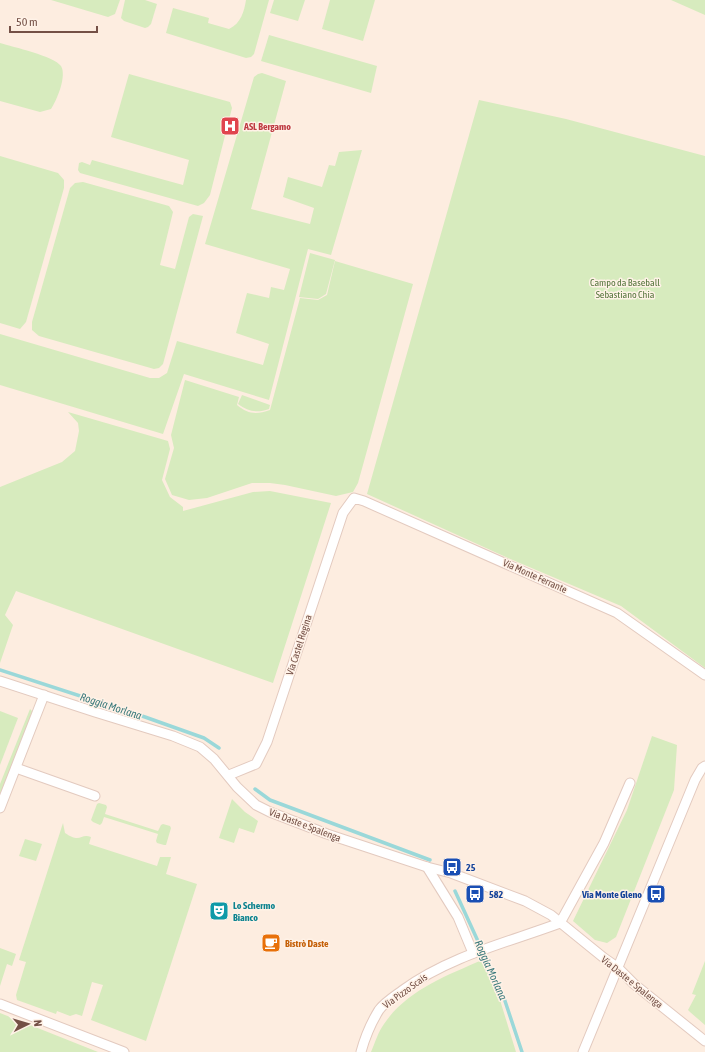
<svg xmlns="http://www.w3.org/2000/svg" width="705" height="1052" font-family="'Asap Condensed',sans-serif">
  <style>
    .green { fill: #d7ebbe }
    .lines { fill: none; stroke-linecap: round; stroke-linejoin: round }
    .stream { stroke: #9ad8d9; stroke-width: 3.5 }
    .street-casing { stroke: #e3cabf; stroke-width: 11 }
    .street { stroke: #fff; stroke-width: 9 }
    .labels { text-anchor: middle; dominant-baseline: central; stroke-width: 3; stroke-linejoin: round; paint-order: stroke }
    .health-label { font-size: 10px; font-weight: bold; fill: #be3a42; stroke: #fff2e7; text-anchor: start }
    .park-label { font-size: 10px; fill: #55753c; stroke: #fff2e7 }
    .street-label { font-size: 10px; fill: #745046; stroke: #fff2e7 }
    .transit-label { font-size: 10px; font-weight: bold; fill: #164399; stroke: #fff2e7; text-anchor: start }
    .culture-label { font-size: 10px; font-weight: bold; fill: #0d838f; stroke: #fff2e7; text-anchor: start }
    .food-label { font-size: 10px; font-weight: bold; fill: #c56008; stroke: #fff2e7; text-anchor: start }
    .water-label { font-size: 11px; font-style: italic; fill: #3a797b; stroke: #fff2e7 }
  </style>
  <rect width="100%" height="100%" fill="#fdede0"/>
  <g class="green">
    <polygon points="51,0 120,0 115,14 108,17"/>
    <polygon points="125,0 145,0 157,4 151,24 148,27 145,28 124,21 121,18"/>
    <path d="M246 0H269L254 54 251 57 246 58 166 33 173 8 209 18 208 23 229 29C241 23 244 12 246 0Z"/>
    <polygon points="274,0 305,0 298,21 270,13"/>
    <polygon points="330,0 375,0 363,41 322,29"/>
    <polygon points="671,0 705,0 705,15"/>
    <polygon points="269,35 377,66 371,93 261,61"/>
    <path d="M0 43C13 47 54 56 61 66 67 76 57 100 51 109L40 112 0 101Z"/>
    <polygon points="262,73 286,81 251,209 310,224 314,208 283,197 288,177 322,187 329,165 335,166 339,152 362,150 331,255 308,249 269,400 184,374 163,434 0,385 0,334 150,378 159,378 167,373 177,341 263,365 269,344 236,333 247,293 269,298 271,287 284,290 290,269 205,244 254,77 258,74"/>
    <polygon points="129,74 230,102 232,108 210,195 204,203 198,206 80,173 78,170 79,163 82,162 90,165 92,160 183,185 189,160 111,137"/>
    <polygon points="479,100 566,119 705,156 705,668 621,606 508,558 367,494"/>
    <polygon points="0,156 58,173 64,180 64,188 26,322 20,329 0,323"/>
    <polygon points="83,182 169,206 173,212 160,265 175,269 189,217 193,214 203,216 163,364 159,368 154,369 39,336 32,330 32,322 70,188 75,183"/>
    <polygon points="310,253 335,260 326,294 318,299 299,297"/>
    <path d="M335 261 413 284 358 483 353 492 336 496 285 485 270 483H252L207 498 189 500 172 495 165 479 174 448 171 435 185 380 239 397 237 405C248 414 256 415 270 410L300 298 318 300 327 295Z"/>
    <path d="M242 395 270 405 269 409C258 413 248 412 238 404Z"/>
    <polygon points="68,412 168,441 170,449 162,480 170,497 183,507 183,511 253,492 270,491 331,503 273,683 16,591 5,615 13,625 0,663 0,487 62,462 75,451 79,431 78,423"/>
    <polygon points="30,709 32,711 32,716 0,796 0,784"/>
    <polygon points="0,711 18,718 0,765"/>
    <polygon points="652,736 677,745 674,790 616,937 607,943 595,940 573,921 627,810"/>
    <polygon points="232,799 245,812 258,821 254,833 239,828 234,843 219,838"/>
    <polygon points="99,803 106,805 107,807 105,814 158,831 161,825 163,824 170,826 171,828 166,845 164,845 157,843 156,841 158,834 104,817 102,823 100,825 93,822 91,820 97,804"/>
    <path d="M63 823 65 833C81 844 80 833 91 837L89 844 157 866 160 857H171L166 874 197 884 146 1041 91 1020 103 985 92 982 82 1016 76 1014 70 1016 57 1011 56 1014 17 1000 16 995 26 962 19 960Z"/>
    <polygon points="25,839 42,844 36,861 19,856"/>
    <polygon points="0,948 16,954 12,966 7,964 0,986"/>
    <path d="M482 960 500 1000 516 1052H371C375 1043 378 1032 384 1024 407 990 446 976 482 960Z"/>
    <polygon points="705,961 705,1025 690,1012 688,1010 696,995 692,994"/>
    <polygon points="0,1013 98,1052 0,1052"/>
  </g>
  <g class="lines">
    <g class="stream">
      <polyline points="0,670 145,717 204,738 219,748"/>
      <polyline points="255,789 270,800 430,860"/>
      <polyline points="455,891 504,998 522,1052"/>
    </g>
    <g class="street-casing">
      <g id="street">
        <polyline points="0,681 95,712 173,736 200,747 214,759 237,787 256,805 270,812 327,834 427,867 451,873 525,901 551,915 604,958 617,967 634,984 705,1041"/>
        <polyline points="16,768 95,796"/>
        <polyline points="229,775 256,764 267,742 343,513 354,498 364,501 617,613 705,675"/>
        <polyline points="0,808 44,695"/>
        <polyline points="427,867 458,917 473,953"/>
        <polyline points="0,1004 124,1052"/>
        <path d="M361 1052C365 1037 371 1023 379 1010 385 1002 395 996 403 990 450 956 506 943 560 923L604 843 630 783"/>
        <polyline points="583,1052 695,780 702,768 705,766"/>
      </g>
    </g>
    <use href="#street" class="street"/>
  </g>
  <defs>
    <g id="hospital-square" transform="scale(1)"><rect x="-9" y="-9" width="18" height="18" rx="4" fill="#e0444e" stroke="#fff2e7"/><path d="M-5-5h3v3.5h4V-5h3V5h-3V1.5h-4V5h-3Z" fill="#fff"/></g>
    <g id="bus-square" transform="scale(1)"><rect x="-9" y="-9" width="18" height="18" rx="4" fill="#1a4fb4" stroke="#fff2e7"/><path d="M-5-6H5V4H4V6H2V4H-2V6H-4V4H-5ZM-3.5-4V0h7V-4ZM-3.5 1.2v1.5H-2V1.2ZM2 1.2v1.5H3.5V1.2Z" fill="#fff"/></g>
    <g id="theatre-square" transform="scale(1)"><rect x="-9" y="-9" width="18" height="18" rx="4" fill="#0f9aa8" stroke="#fff2e7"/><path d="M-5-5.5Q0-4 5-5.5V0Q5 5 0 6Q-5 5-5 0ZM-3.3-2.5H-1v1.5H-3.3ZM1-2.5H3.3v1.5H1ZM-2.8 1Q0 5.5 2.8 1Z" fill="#fff"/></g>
    <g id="cafe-square" transform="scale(1)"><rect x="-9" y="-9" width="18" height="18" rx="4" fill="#e8710a" stroke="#fff2e7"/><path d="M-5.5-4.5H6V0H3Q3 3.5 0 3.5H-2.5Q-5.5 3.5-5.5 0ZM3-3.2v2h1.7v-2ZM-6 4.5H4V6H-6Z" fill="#fff"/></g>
  </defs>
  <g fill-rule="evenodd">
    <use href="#hospital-square" x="230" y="126"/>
    <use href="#bus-square" x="452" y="867"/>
    <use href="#bus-square" x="475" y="894"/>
    <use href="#bus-square" x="656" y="894"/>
    <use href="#theatre-square" x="219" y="911"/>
    <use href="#cafe-square" x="271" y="943"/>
  </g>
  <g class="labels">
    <g class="health-label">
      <text x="244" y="126">ASL Bergamo</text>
    </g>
    <g class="park-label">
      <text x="625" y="282">Campo da Baseball<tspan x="625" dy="12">Sebastiano Chia</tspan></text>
    </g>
    <g class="street-label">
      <text transform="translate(535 576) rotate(24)">Via Monte Ferrante</text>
      <text transform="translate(299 645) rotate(-72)">Via Castel Regina</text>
      <text transform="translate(305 825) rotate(21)">Via Daste e Spalenga</text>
      <text transform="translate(632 982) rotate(39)">Via Daste e Spalenga</text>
      <text transform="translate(405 991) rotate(-36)">Via Pizzo Scais</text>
    </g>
    <g class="transit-label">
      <text x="466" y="867">25</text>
      <text x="489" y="894">582</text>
      <text x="642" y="894" text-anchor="end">Via Monte Gleno</text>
    </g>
    <g class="culture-label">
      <text x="233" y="905">Lo Schermo<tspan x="233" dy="12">Bianco</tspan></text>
    </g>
    <g class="food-label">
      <text x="285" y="943">Bistrò Daste</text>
    </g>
    <g class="water-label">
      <text transform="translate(111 706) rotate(18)">Roggia Morlana</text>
      <text transform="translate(491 970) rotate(66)">Roggia Morlana</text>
    </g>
  </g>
  <g transform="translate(28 1024) rotate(85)" stroke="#fff2e7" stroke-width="3" paint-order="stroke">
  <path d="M0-3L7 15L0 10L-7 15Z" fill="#745046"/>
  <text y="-6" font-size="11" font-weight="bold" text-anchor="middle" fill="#745046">N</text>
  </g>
  <path d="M10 26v6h87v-6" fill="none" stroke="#745046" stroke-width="2"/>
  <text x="16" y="26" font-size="12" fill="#745046" stroke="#fff2e7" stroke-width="3" paint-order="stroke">50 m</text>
</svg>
